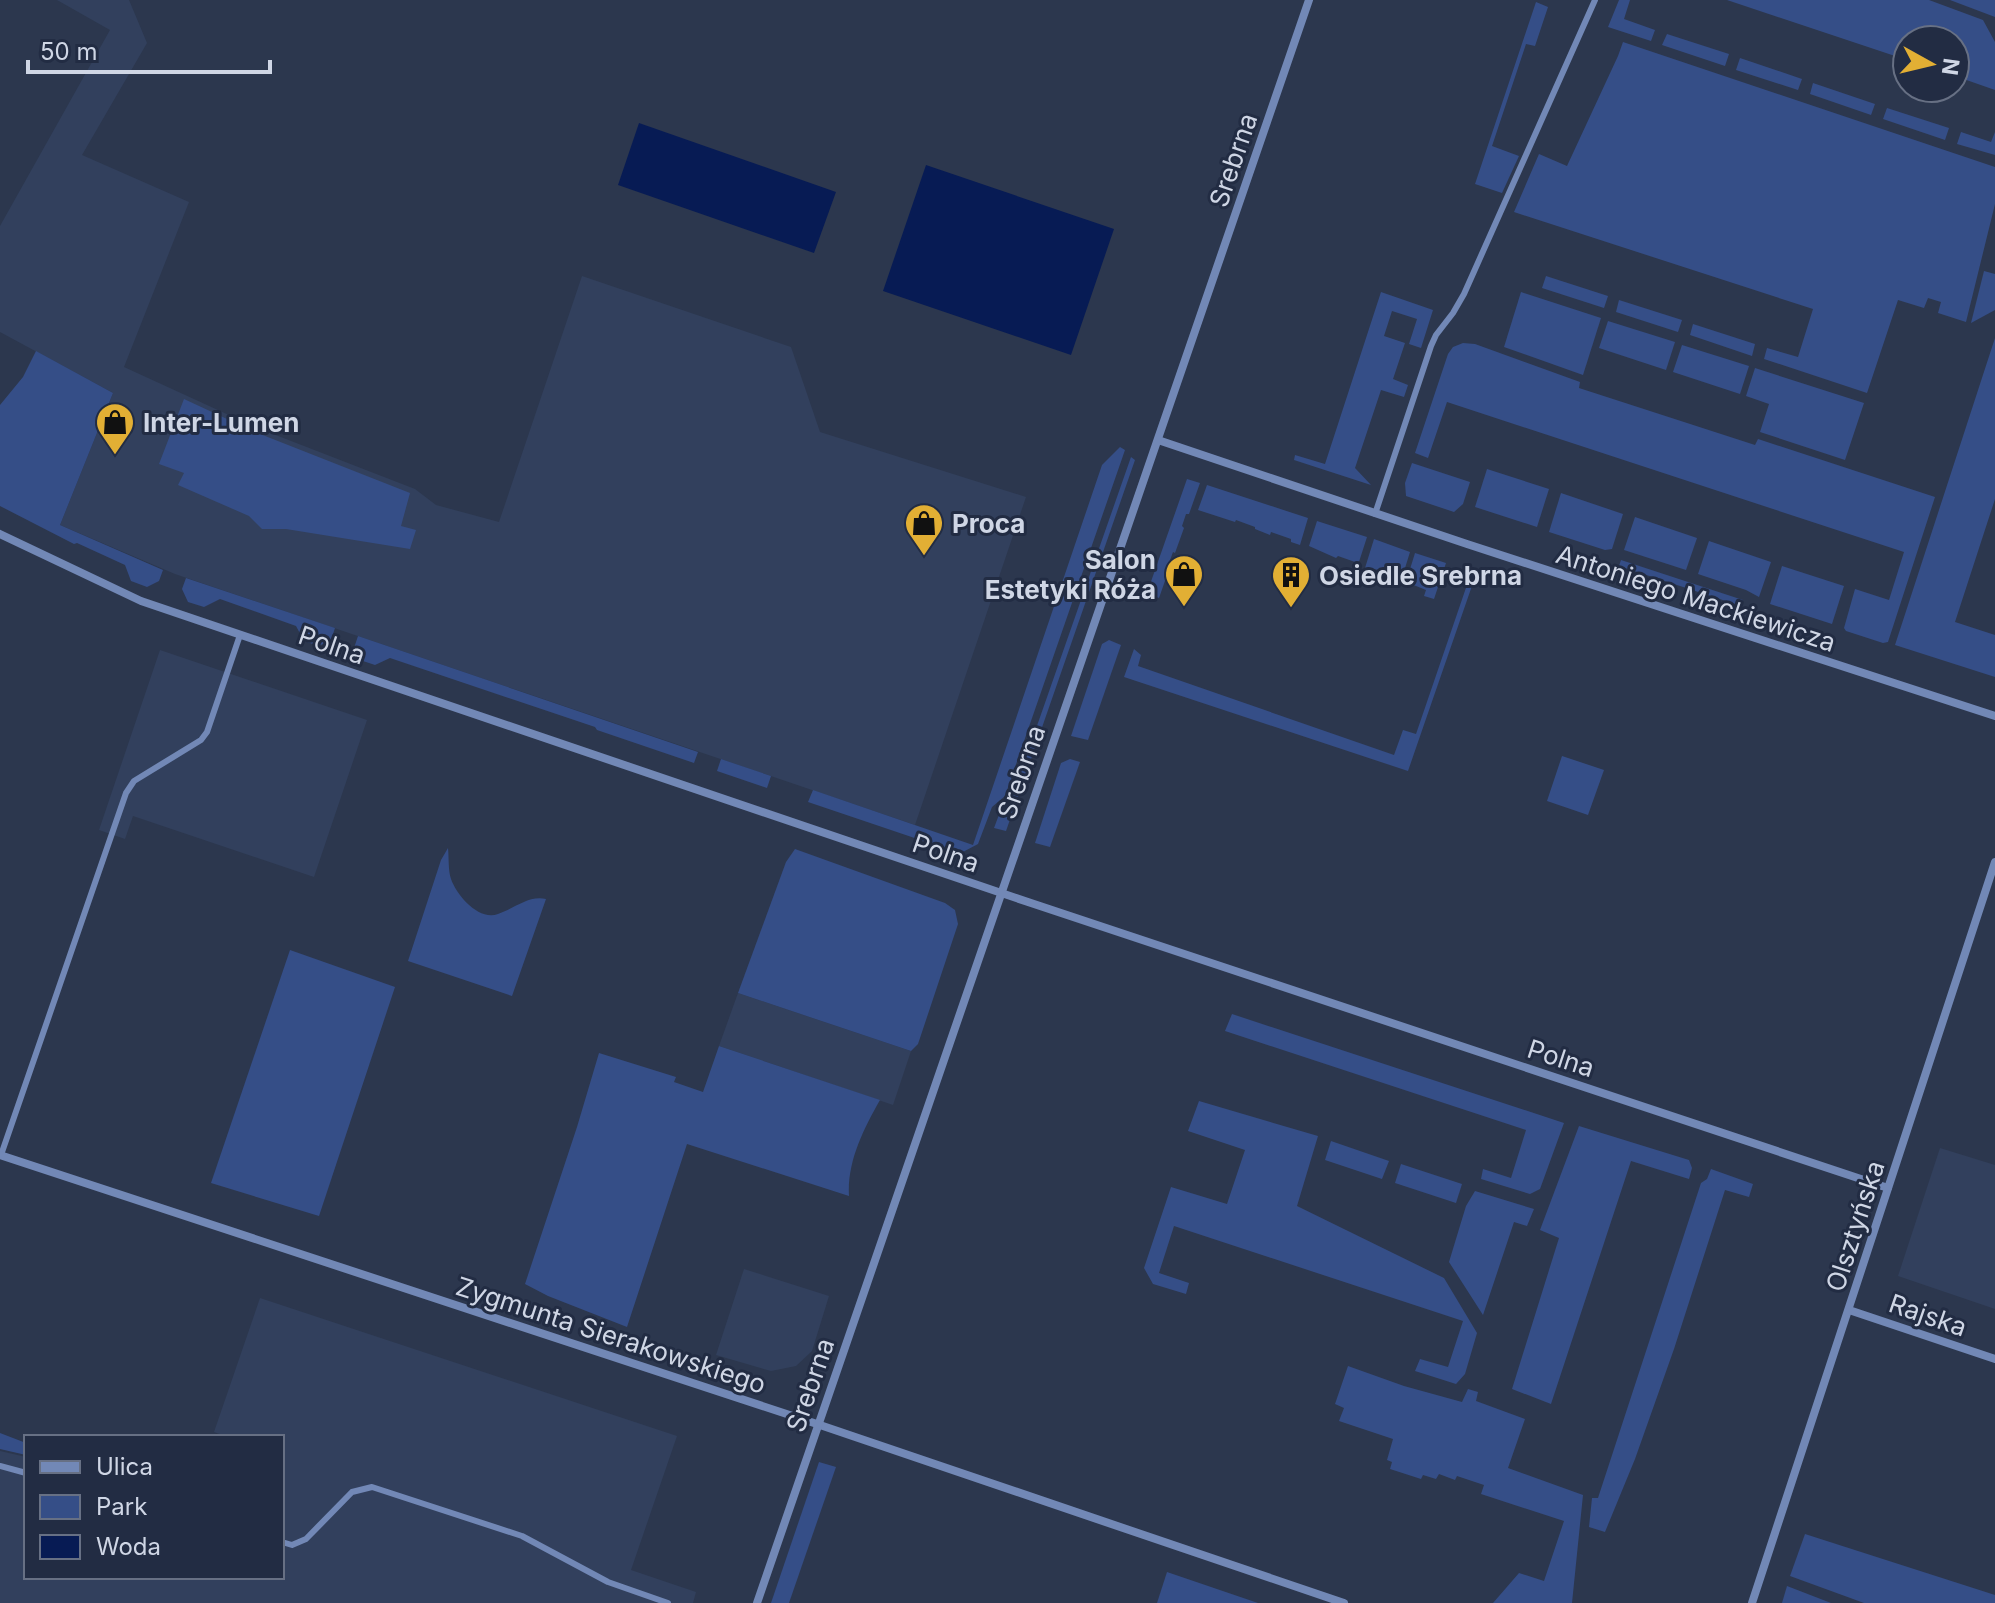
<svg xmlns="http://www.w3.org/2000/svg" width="1995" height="1603" font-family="Inter,sans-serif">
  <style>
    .built { fill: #32405d }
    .green { fill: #354e87 }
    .water { fill: #071b54 }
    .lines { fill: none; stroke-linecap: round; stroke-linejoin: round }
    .lane { stroke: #7288b6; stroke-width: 6 }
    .street { stroke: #7288b6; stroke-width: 8 }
    .labels { text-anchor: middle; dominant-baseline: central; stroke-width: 6; stroke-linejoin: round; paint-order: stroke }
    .street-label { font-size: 26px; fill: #cfd6e5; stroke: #222c43 }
    .poi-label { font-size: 26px; font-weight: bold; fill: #cfd6e5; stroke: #222c43; text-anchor: start }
  </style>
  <rect width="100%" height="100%" fill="#2c374e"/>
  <g class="built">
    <polygon points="57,0 129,0 147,43 82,155 189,202 124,367 255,427 415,489 436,505 499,522 582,276 791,347 820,432 1026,497 915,825 175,574 60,525 113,393 0,332 0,226 110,30"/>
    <polygon points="160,650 367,720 314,877 133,816 125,839 99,830"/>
    <polygon points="738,993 911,1051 893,1105 719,1046"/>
    <polygon points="1940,1148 1995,1165 1995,1309 1898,1276"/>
    <polygon points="744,1269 829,1296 812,1351 796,1366 771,1371 716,1355"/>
    <polygon points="260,1298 677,1436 631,1570 696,1592 693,1603 0,1603 0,1451 26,1457 26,1577 282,1577 282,1437 228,1437 214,1432"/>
  </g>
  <g class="green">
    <polygon points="1619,0 1630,0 1624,19 1655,30 1651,41 1608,27"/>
    <polygon points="1727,0 1929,0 1983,20 1995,42 1995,90 1955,76 1955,40 1907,40 1907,60"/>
    <polygon points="1950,0 1995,0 1995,17"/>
    <polygon points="1536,2 1548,7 1535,46 1526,44 1492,146 1519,156 1502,193 1475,184"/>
    <polygon points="1667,34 1729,54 1725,66 1662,45"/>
    <polygon points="1623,42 1995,167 1995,204 1966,322 1938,313 1941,302 1928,298 1924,308 1898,300 1867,393 1764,359 1767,348 1798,357 1813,309 1514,212 1539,154 1567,166 1618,56"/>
    <polygon points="1740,58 1802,79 1798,90 1736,70"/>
    <polygon points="1813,83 1875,104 1871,115 1810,94"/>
    <polygon points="1887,108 1949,128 1945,140 1883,119"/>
    <polygon points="1961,132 1991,142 1995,132 1995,155 1957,144"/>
    <polygon points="1984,271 1995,274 1995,310 1971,323"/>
    <polygon points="1546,276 1608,296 1604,308 1542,288"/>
    <polygon points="1381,292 1433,310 1421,348 1409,344 1417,319 1392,311 1384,336 1405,343 1393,379 1408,385 1404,397 1381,390 1355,468 1371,485 1294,460 1295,455 1325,464"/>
    <polygon points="1521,292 1601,318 1583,375 1504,347"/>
    <polygon points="1619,300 1682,320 1678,332 1616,312"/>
    <polygon points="1608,321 1675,342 1666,370 1599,348"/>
    <polygon points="1693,324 1755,344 1752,356 1690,335"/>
    <polygon points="1995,338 1995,499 1955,622 1995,635 1995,677 1895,645"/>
    <polygon points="1463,343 1475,344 1580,382 1579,388 1755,445 1758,439 1935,497 1888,642 1883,643 1846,631 1844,628 1855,589 1889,600 1904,552 1447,402 1428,458 1415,453 1448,354 1453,347"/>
    <polygon points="1682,345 1749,366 1740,394 1673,372"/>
    <polygon points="36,351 113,393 60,525 163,570 159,581 147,587 131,581 125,565 77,543 74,544 0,506 0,405 23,377"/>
    <polygon points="1755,368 1864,403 1845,460 1760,432 1769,404 1746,396"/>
    <polygon points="184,399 255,432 410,493 401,526 416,530 410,549 286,529 262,529 249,516 178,485 184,473 159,464"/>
    <polygon points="1120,447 1125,450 1005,796 992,807 978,844 961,853 956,852 808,802 813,790 973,845 1102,465"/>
    <polygon points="1131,457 1135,460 1006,831 994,828 1000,812 1010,803"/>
    <polygon points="1412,463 1470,482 1463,504 1454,512 1406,496 1405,483"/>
    <polygon points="1487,469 1549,489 1537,527 1475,507"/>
    <polygon points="1187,479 1200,483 1189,514 1186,514 1182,526 1184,528 1175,553 1173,552 1164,577 1166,578 1159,598 1147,593"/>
    <polygon points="1207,485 1308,518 1300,545 1291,542 1291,539 1271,532 1270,535 1255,529 1255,527 1236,520 1235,522 1198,510"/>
    <polygon points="1561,493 1623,514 1612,549 1605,550 1549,532"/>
    <polygon points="1635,517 1697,538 1686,570 1624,550"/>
    <polygon points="1317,521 1367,537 1358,565 1355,564 1355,562 1338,556 1336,558 1309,546"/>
    <polygon points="1374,539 1410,552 1401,581 1383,574 1384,572 1368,567 1367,569 1365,568"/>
    <polygon points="1709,541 1771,562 1759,597 1746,590 1698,574"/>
    <polygon points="1415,553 1446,563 1434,599 1424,596 1426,590 1406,582"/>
    <polygon points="1621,560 1743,600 1741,606 1619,566"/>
    <polygon points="1782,566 1844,586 1832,624 1770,604"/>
    <polygon points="186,578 335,628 331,640 319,646 304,641 296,626 220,599 204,607 188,602 182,589"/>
    <polygon points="1469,579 1474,580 1408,771 1124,677 1134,649 1141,655 1138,666 1394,755 1403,730 1416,734"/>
    <polygon points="358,636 698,752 694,763 597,730 595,727 390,658 375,665 360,660 354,648"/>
    <polygon points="1109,640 1121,645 1088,740 1071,736 1102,644"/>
    <polygon points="1562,756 1604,770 1588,815 1547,801"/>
    <polygon points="721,759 771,776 767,788 717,771"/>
    <polygon points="1070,759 1080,762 1050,847 1035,843 1061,763"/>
    <path d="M448 848C449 857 448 870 451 879 457 896 479 921 498 914 514 909 528 895 546 899L512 996 408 961 441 860Z"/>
    <polygon points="795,849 945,903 955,910 958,924 918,1044 911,1051 738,993 786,862"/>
    <polygon points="290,950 395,987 319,1216 211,1183"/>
    <polygon points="1232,1014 1564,1123 1540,1189 1530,1194 1481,1179 1483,1169 1511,1178 1526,1130 1225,1031"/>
    <path d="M719 1046 880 1100C863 1130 847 1162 849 1196L687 1144 627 1327 548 1296 525 1284 577 1127 599 1053 676 1077 674 1082 703 1092Z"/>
    <polygon points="1199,1101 1318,1136 1297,1206 1444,1278 1477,1333 1465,1374 1456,1384 1415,1371 1420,1359 1448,1367 1463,1321 1174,1226 1159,1273 1189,1283 1186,1294 1153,1284 1144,1268 1171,1187 1227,1204 1245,1150 1188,1131"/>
    <polygon points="1579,1126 1689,1160 1692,1168 1689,1179 1631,1161 1551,1404 1512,1389 1559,1238 1540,1230"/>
    <polygon points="1331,1141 1389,1161 1382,1179 1325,1160"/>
    <polygon points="1401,1164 1462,1184 1456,1203 1395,1183"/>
    <polygon points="1711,1169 1753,1184 1749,1197 1725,1190 1674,1349 1635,1459 1605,1532 1589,1527 1592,1498 1598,1498 1701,1183 1707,1179"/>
    <polygon points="1475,1191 1534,1209 1527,1226 1514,1222 1483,1315 1449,1262 1466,1206"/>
    <polygon points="1348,1366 1404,1386 1462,1402 1468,1389 1478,1392 1476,1401 1525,1419 1508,1468 1583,1495 1572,1603 1493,1603 1519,1573 1544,1581 1564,1521 1481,1494 1484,1485 1457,1476 1455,1480 1439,1474 1436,1479 1423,1475 1421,1479 1390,1469 1392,1462 1387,1460 1393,1439 1339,1421 1344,1408 1335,1404"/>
    <polygon points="0,1433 26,1443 26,1455 0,1449"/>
    <polygon points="819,1462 836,1467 789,1603 771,1603"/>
    <polygon points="1805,1534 1995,1595 1995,1603 1864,1603 1790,1576"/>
    <polygon points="1167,1572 1258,1603 1157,1603"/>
    <polygon points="1787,1586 1831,1603 1782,1603"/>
  </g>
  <g class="water">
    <polygon points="639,123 836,192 814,253 618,185"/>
    <polygon points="926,165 1114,229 1071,355 883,291"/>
  </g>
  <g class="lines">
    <g class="lane">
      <polyline points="1375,514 1431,346 1436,335 1453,313 1464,294 1595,0"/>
      <polyline points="1,1155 126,793 134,781 201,740 207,732 240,635"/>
      <polyline points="0,1466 26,1473"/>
      <polyline points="282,1542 292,1545 306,1539 352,1492 372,1487 522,1536 608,1582 668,1603"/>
    </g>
    <g class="street">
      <polyline points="1158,440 1467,544 1995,716"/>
      <polyline points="0,534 141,601 1028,902 1888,1188"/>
      <polyline points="0,1155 817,1424 1344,1603"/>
      <polyline points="1849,1310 1995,1359"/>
      <polyline points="757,1603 1309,0"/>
      <polyline points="1752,1603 1995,862"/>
    </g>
  </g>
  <defs>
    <g id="shop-pin" transform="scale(2)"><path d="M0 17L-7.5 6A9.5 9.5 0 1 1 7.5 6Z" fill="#e2af34" stroke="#222c43"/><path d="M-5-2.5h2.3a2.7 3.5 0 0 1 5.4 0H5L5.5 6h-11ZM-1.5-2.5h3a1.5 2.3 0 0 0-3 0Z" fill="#111"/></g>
    <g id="building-pin" transform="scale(2)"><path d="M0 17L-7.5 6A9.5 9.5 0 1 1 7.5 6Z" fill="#e2af34" stroke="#222c43"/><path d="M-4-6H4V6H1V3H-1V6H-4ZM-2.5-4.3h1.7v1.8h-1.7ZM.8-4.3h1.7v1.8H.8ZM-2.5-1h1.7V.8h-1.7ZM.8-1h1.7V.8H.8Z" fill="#111"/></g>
  </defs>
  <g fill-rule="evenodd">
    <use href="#shop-pin" x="115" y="422"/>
    <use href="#shop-pin" x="924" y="523"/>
    <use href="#shop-pin" x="1184" y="574"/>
    <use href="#building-pin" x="1291" y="575"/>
  </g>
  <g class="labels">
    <g class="street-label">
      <text transform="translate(1233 160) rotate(-71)">Srebrna</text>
      <text transform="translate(1696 598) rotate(18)">Antoniego Mackiewicza</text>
      <text transform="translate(332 645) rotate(19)">Polna</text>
      <text transform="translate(1021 772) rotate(-71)">Srebrna</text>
      <text transform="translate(946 853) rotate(19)">Polna</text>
      <text transform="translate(1561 1058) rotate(18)">Polna</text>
      <text transform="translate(1855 1226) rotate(-72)">Olsztyńska</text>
      <text transform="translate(1928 1315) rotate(19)">Rajska</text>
      <text transform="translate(611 1335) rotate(18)">Zygmunta Sierakowskiego</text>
      <text transform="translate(810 1385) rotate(-71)">Srebrna</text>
    </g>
    <g class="poi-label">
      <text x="143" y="422">Inter-Lumen</text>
      <text x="952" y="523">Proca</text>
      <text x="1156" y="559" text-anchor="end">Salon<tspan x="1156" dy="30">Estetyki Róża</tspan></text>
      <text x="1319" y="575">Osiedle Srebrna</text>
    </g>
  </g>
  <rect x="24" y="1435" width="260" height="144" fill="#222c43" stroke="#677084" stroke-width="2"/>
  <rect x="40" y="1461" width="40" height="12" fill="#7288b6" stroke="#677084" stroke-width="2"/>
  <text x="96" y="1475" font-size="24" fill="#cfd6e5">Ulica</text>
  <rect x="40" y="1495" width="40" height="24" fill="#354e87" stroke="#677084" stroke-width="2"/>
  <text x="96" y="1515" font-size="24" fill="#cfd6e5">Park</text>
  <rect x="40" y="1535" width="40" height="24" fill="#071b54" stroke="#677084" stroke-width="2"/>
  <text x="96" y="1555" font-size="24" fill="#cfd6e5">Woda</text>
  <g transform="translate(1931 64) rotate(98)"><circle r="38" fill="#222c43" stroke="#677084" stroke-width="2"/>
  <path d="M0-6L14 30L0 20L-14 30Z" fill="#e2af34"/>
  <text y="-12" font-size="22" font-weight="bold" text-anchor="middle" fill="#cfd6e5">N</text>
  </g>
  <path d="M28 60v12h242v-12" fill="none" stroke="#cfd6e5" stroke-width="4"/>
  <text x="40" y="60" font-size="24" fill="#cfd6e5" stroke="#222c43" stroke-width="6" paint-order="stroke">50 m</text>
</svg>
